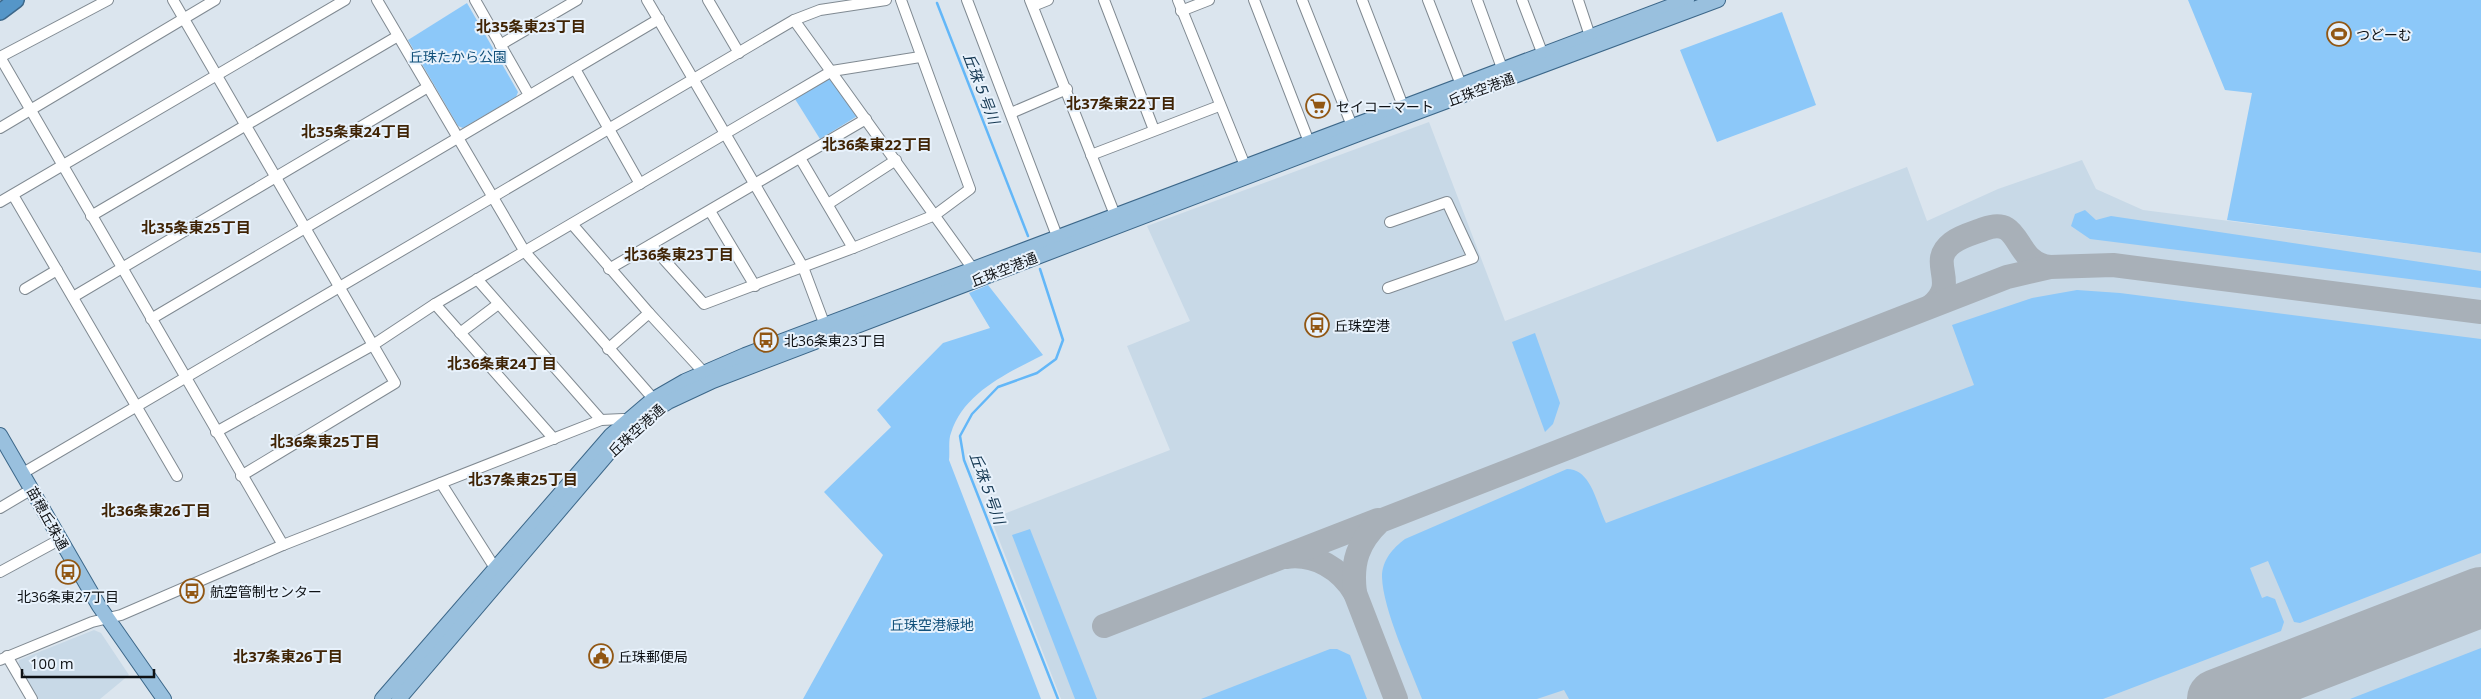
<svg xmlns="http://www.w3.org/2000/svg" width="2481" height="699" font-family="'Open Sans','Noto Sans JP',sans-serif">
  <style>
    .built { fill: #c8d9e7 }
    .green { fill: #8cc8f9 }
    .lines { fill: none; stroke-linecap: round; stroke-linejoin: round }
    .stream { stroke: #63b7f8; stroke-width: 2.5 }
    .taxiway { stroke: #a8b0b8; stroke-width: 24 }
    .runway { stroke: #a8b0b8; stroke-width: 60 }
    .minor-casing { stroke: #808a92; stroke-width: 12 }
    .major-casing { stroke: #3c6789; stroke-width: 16 }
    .highway-casing { stroke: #3c6789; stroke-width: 18 }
    .minor { stroke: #fff; stroke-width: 10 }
    .major { stroke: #99c0de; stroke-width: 14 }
    .highway { stroke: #5596c8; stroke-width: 15 }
    .labels { text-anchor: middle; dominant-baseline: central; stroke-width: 4; stroke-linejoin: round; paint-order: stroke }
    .poi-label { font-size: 14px; fill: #0e1114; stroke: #e8f2fc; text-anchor: start }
    .park-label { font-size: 14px; fill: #11507a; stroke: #e8f2fc }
    .street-label { font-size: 14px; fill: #0e1114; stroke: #e8f2fc }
    .neighbourhood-label { font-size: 15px; font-weight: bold; fill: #402405; stroke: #e8f2fc }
    .water-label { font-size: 15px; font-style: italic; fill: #143751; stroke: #e8f2fc }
  </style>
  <rect width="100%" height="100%" fill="#dbe5ee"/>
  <g class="built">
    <polygon points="1429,122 1505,321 1907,167 1927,221 1998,189 2082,160 2096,189 2143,210 2481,253 2481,699 1061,699 991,519 1170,450 1127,346 1190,321 1147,226"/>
    <polygon points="94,630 101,633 129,675 100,699 38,699 18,665 19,660"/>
  </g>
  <g class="green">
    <polygon points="2188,0 2481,0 2481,253 2227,220 2252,93 2225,90"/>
    <polygon points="467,3 518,92 516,97 463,128 458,126 408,40"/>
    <polygon points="1782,12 1816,105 1717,142 1680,50"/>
    <polygon points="831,77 859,115 820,139 795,99"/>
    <polygon points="2085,210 2096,220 2111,216 2481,271 2481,288 2090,239 2071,226 2075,214"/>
    <path d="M988 285 1043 355C1008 373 964 392 951 433 948 440 950 452 949 460L1041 699H803L883 555 824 492 891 427 877 410 943 343 990 328 969 293Z"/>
    <path d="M2077 290 2120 293 2481 339V553L2300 623 2294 622 2268 561 2250 568 2262 598 2267 596 2275 599 2284 622 2281 631 2103 699H1569L1564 690 1537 699H1422C1410 667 1383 610 1382 577 1382 560 1393 548 1405 539L1567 469C1592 469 1597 506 1606 523L1974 385 1952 325 2032 298Z"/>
    <polygon points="1535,333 1560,403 1553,424 1545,432 1512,342"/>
    <polygon points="1030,529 1097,699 1075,699 1012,535"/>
    <polygon points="2481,648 2481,699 2350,699"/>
    <polygon points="1330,649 1337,649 1350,655 1367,699 1201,699"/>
  </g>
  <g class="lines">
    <g class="stream">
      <polyline points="937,3 1028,236"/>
      <polyline points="1040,269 1063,340 1056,359 1037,373 998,387 972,414 960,436 964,460 1058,699"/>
    </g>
    <g class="taxiway">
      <path d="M1931 306C1961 282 1926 263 1952 243 1961 236 1974 233 1984 229 2023 214 2012 263 2050 267"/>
      <path d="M1286 557C1315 553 1341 569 1355 593"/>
      <polyline points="1104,626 1378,520"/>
      <path d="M1396 699 1355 593C1351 562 1358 542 1380 521L2007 277 2050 267 2113 265 2481 312"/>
    </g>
    <polyline class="runway" points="2217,699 2481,597"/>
    <g class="minor-casing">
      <g id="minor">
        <polyline points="173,0 395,383 241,476"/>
        <polyline points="377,0 525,252 657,403"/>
        <polyline points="475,0 529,95"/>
        <polyline points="647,0 803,267 827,331"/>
        <polyline points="708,0 739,53"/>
        <polyline points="967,0 1057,236"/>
        <polyline points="1030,0 1117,220"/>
        <polyline points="1104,0 1154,130"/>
        <polyline points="1178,0 1248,173"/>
        <polyline points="1254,0 1309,142"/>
        <polyline points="1302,0 1354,131"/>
        <polyline points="1362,0 1403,106"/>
        <polyline points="1428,0 1463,90"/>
        <polyline points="1477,0 1502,68"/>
        <polyline points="1522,0 1545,60"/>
        <polyline points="1578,0 1592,42"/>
        <polyline points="1033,6 1048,0"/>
        <polyline points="1181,11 1209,0"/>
        <polyline points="794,20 973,269"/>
        <polyline points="500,45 577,0"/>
        <polyline points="0,57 283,545"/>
        <polyline points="0,57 108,0"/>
        <polyline points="575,69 640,184"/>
        <polyline points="1011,113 1067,89"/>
        <polyline points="0,128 215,0"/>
        <polyline points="1091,155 1219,106"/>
        <polyline points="800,158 853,248"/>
        <polyline points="13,195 177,476"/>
        <polyline points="0,202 345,0"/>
        <polyline points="828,204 896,160"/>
        <polyline points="710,211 755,286"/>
        <polyline points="91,216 398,36"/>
        <polyline points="572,224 649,313"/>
        <polyline points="651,245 704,304 853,248 935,215 970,189 901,0"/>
        <polyline points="609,269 866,119"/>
        <polyline points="477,279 601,420"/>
        <polyline points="1388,288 1473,258 1447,202 1390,222"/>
        <polyline points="25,289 57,270"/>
        <polyline points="73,297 428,87"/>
        <polyline points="435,304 554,439"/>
        <polyline points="151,319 659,19"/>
        <polyline points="460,333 497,305"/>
        <polyline points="608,349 649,313 708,377"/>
        <polyline points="216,432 373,345 435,304 832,71 920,57"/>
        <polyline points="23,473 794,20 820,10 886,0"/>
        <polyline points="441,483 495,568"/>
        <polyline points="0,508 32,489"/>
        <polyline points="0,572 59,540"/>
        <polyline points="7,656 32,699"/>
        <polyline points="0,660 92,622 121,615 283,545 601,420 623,419 630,421"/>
      </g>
    </g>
    <g class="major-casing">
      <g id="major">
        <polyline points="0,435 99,606 164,699"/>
        <polyline points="382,699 611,435 652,400 685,381 745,355 1687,0"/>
        <polyline points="399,699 618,442 651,413 668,402 713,381 1356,135 1718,0"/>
      </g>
    </g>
    <g class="highway-casing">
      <polyline id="highway" points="0,12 16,0"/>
    </g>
    <use href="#minor" class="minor"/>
    <use href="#major" class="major"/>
    <use href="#highway" class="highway"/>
  </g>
  <defs>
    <g id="stadium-ring" transform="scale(1.25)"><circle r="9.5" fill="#e8f2fc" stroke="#915714" stroke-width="1.5"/><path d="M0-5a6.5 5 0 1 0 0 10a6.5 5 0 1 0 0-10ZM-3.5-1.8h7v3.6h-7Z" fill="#915714"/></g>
    <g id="supermarket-ring" transform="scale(1.25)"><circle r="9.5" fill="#e8f2fc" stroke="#915714" stroke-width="1.5"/><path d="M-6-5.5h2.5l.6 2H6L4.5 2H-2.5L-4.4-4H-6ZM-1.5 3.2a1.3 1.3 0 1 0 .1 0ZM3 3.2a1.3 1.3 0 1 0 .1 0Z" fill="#915714"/></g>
    <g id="bus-ring" transform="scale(1.25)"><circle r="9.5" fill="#e8f2fc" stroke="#915714" stroke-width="1.5"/><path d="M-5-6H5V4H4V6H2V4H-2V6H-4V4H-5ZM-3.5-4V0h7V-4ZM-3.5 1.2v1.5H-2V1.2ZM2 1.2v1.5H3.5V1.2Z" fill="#915714"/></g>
    <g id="civic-ring" transform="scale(1.25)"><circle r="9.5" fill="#e8f2fc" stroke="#915714" stroke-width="1.5"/><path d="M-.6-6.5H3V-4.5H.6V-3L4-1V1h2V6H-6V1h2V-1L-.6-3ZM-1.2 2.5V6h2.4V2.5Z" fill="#915714"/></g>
  </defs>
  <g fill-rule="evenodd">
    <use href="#stadium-ring" x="2339" y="34"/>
    <use href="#supermarket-ring" x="1318" y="106"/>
    <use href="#bus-ring" x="1317" y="325"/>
    <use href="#bus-ring" x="766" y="340"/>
    <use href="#bus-ring" x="68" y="572"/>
    <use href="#bus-ring" x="192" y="591"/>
    <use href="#civic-ring" x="601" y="656"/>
  </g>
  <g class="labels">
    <g class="poi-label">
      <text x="2356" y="34">つどーむ</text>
      <text x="1336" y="106">セイコーマート</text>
      <text x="1334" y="325">丘珠空港</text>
      <text x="784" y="340">北36条東23丁目</text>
      <text x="210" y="591">航空管制センター</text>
      <text x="68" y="596" text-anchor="middle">北36条東27丁目</text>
      <text x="618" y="656">丘珠郵便局</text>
    </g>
    <g class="park-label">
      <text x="458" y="56">丘珠たから公園</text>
      <text x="932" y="624">丘珠空港緑地</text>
    </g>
    <g class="street-label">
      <text transform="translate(1481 89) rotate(-20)">丘珠空港通</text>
      <text transform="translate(1004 269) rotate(-21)">丘珠空港通</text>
      <text transform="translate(636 430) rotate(-42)">丘珠空港通</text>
      <text transform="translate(48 518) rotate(61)">苗穂丘珠通</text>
    </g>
    <g class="neighbourhood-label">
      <text x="531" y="26">北35条東23丁目</text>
      <text x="1121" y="103">北37条東22丁目</text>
      <text x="356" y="131">北35条東24丁目</text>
      <text x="877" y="144">北36条東22丁目</text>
      <text x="196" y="227">北35条東25丁目</text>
      <text x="679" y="254">北36条東23丁目</text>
      <text x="502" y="363">北36条東24丁目</text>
      <text x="325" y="441">北36条東25丁目</text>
      <text x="523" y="479">北37条東25丁目</text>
      <text x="156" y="510">北36条東26丁目</text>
      <text x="288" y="656">北37条東26丁目</text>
    </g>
    <g class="water-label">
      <text transform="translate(982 88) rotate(69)">丘珠５号川</text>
      <text transform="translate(988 488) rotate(70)">丘珠５号川</text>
    </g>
  </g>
  <path d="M22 669v8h132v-8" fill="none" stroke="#0e1114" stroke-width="2.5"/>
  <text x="30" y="669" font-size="15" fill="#0e1114" stroke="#e8f2fc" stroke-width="4" paint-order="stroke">100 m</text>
</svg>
